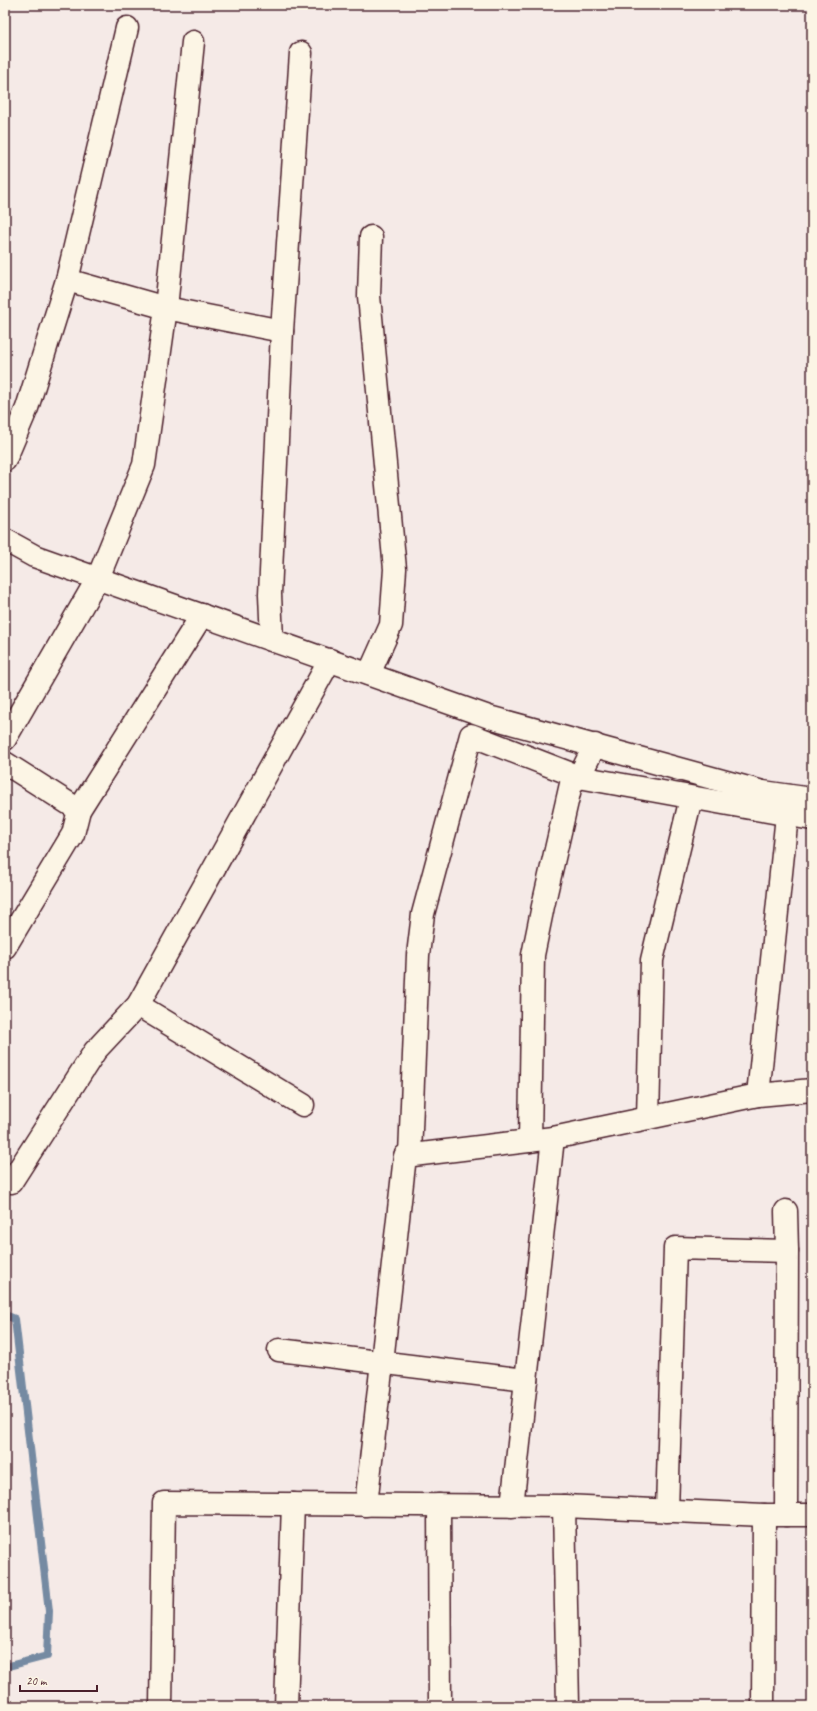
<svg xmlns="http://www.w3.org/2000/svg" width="817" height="1711" font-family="Caveat,sans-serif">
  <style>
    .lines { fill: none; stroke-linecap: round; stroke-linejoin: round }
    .stream { stroke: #758aa2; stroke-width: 8 }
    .minor-casing { stroke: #4a1f2b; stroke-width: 25 }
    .minor { stroke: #fcf5e5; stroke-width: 22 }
  </style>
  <rect width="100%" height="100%" fill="#f5eae7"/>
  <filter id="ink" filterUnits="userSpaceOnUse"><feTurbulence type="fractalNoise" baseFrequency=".025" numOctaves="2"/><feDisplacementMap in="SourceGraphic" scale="8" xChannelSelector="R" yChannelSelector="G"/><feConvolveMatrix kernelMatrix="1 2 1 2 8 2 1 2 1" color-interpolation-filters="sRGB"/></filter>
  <g filter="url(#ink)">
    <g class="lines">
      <polyline class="stream" points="5,1315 15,1319 49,1611 47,1656 5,1667"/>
      <g class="minor-casing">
        <g id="minor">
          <polyline points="67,280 166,308 282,331"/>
          <polyline points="5,460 27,408 67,280 127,28"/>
          <polyline points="5,540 34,556 489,717 763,792 812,799"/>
          <polyline points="272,640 270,594 282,331 301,53"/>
          <polyline points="369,674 391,625 395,569 369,296 371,237"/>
          <polyline points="5,739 98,578 144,465 166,308 193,42"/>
          <polyline points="5,763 79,810"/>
          <polyline points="5,947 73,834 79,810 202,615"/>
          <polyline points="138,1005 303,1105"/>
          <polyline points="758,1095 812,1090"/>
          <polyline points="648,1118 652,960 691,798"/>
          <polyline points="530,1141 533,955 543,906 571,784 579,777 595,745"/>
          <polyline points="410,1155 418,955 423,914 471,735 579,777 812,819"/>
          <polyline points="11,1182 95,1051 138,1005 330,660"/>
          <polyline points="786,1211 787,1251"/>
          <polyline points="279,1350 526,1380"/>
          <polyline points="366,1505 405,1156 553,1138"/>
          <polyline points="439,1505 440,1706"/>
          <polyline points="512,1506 553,1138 758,1095 789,796"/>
          <polyline points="564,1506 568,1706"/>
          <polyline points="667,1511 675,1248 787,1251 786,1515"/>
          <polyline points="161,1706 164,1503 564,1506 764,1515 812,1515"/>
          <polyline points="286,1706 293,1504"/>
          <polyline points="763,1706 764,1515"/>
        </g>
      </g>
      <use href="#minor" class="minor"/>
    </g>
  </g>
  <rect width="817" height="1711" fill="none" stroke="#fcf5e5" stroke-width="20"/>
  <rect x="10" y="10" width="797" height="1691" fill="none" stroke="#4a1f2b" stroke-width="1.5" filter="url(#ink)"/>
  <path d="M20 1685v6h77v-6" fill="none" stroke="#4a1f2b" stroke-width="2"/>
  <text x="26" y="1685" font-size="12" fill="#4a1f2b" stroke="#fcf5e5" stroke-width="3" paint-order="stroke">20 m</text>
</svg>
